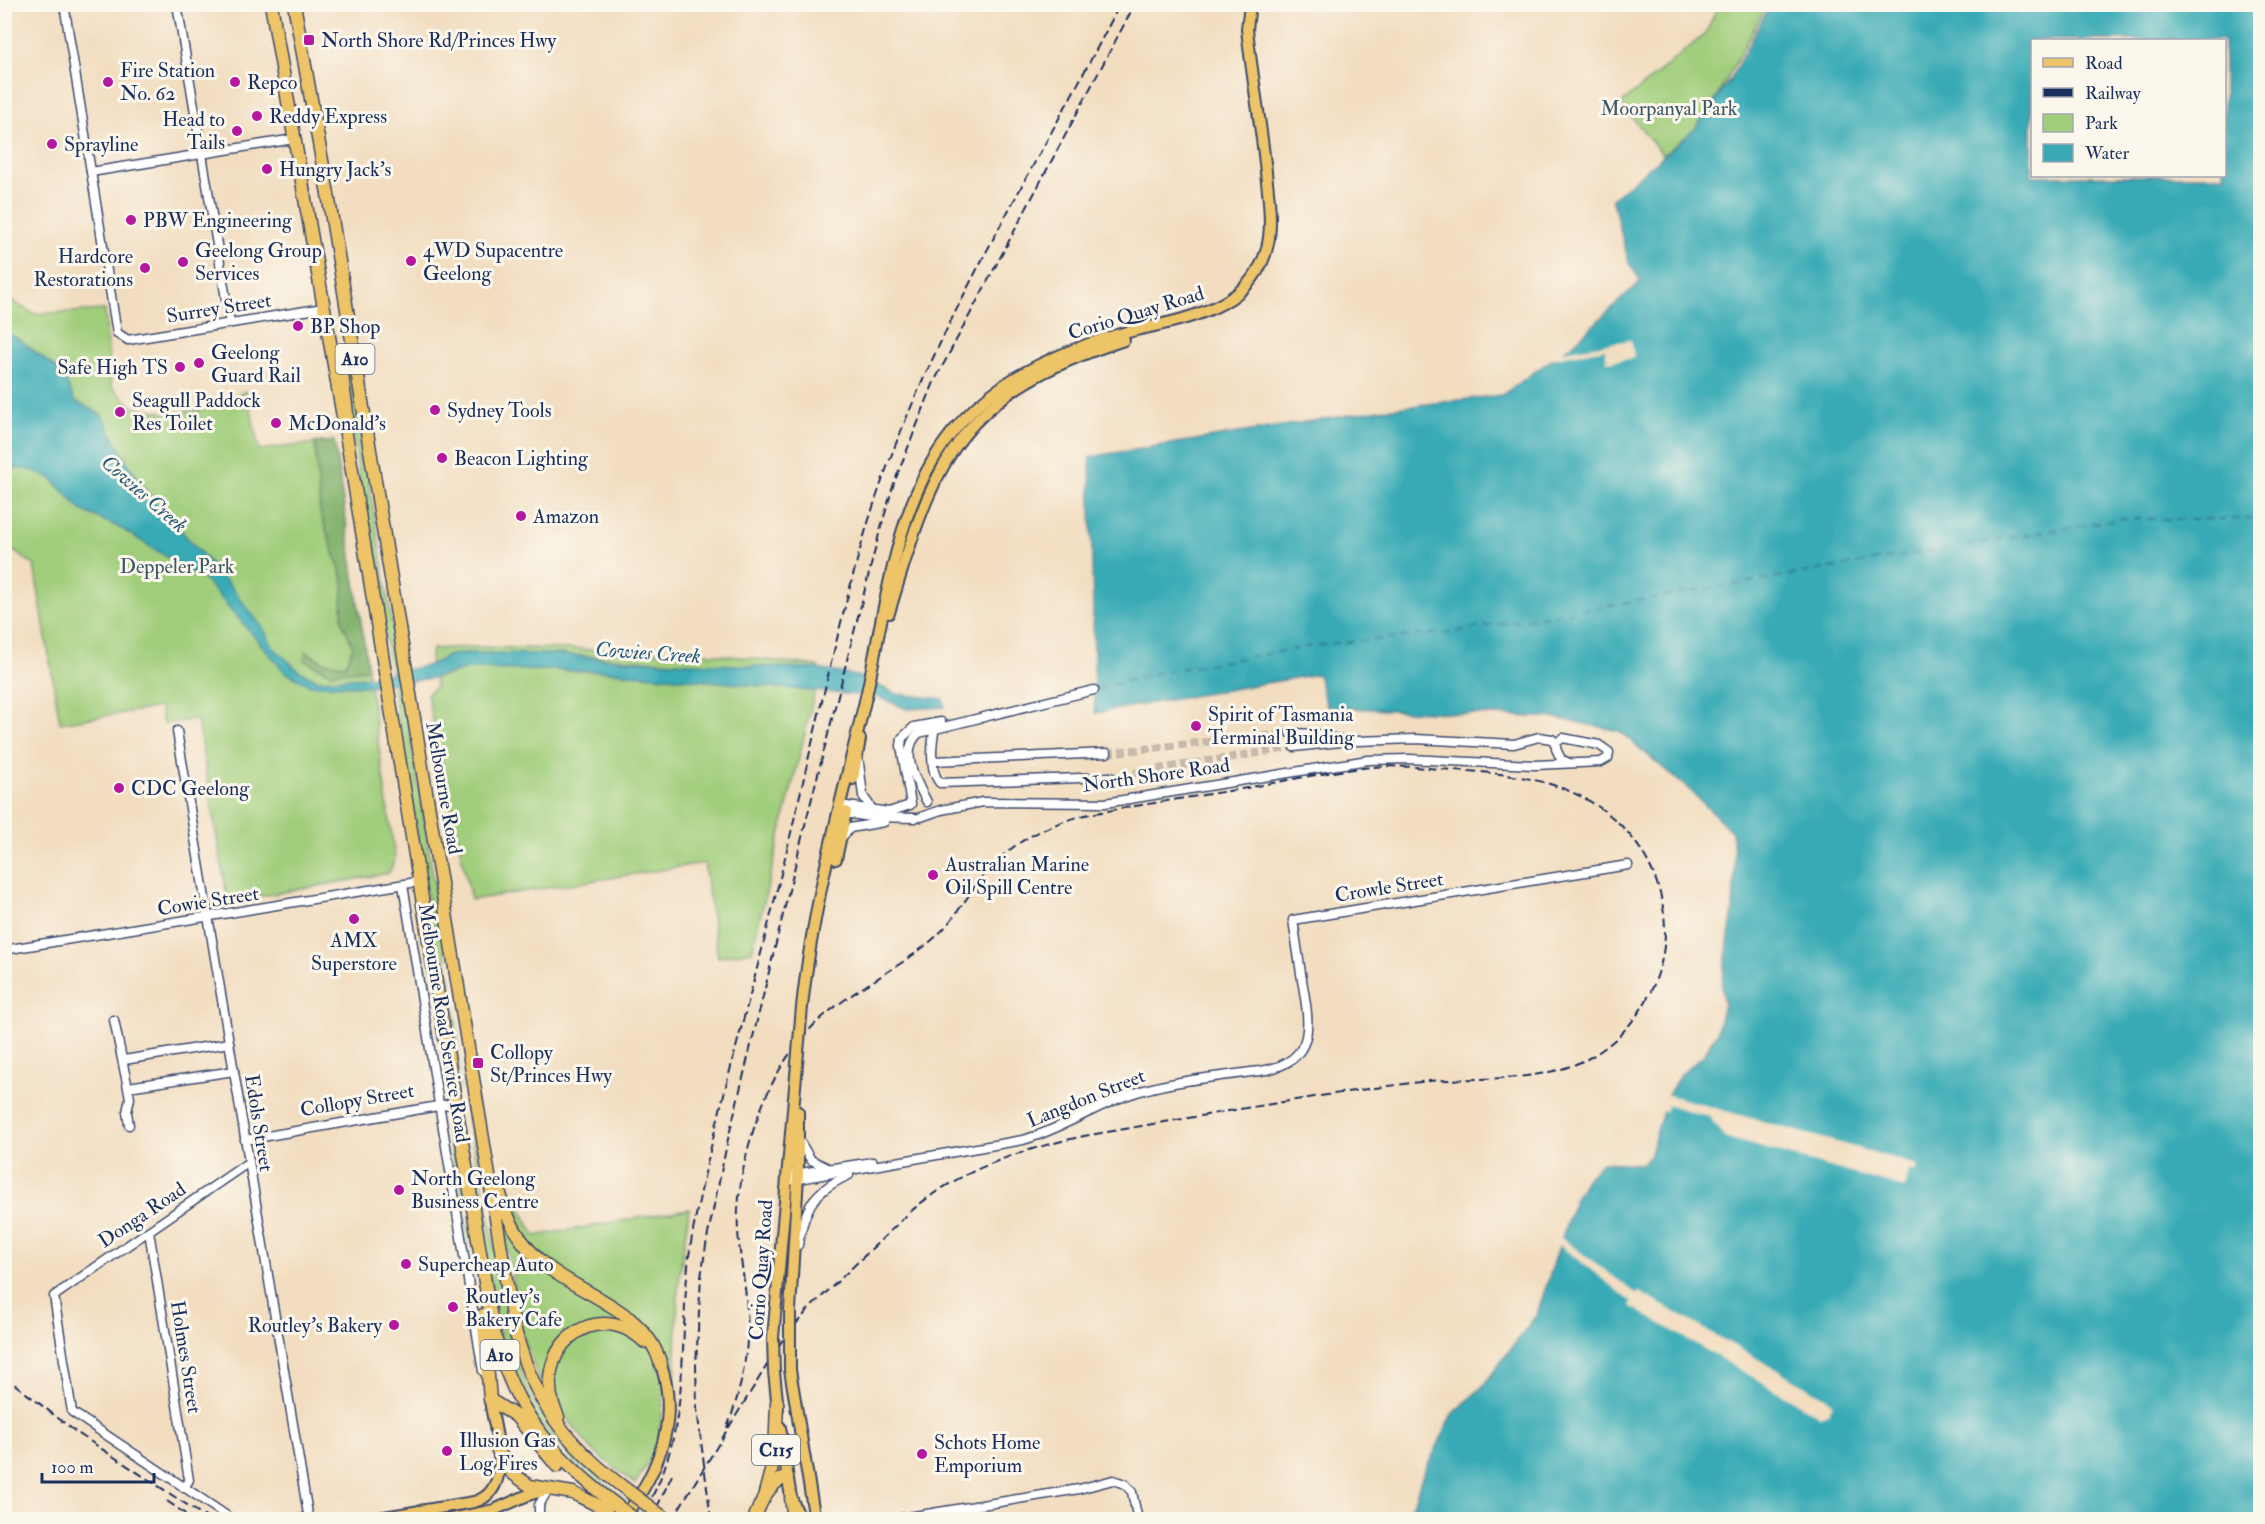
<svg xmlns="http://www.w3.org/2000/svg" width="2265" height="1524" font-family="'IM FELL Double Pica',serif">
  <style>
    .green { fill: #a1ce7b; stroke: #5e7e6c; stroke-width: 1.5 }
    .forest { fill: #80b16b; stroke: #4e7064; stroke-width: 1.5 }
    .water { fill: #39aab5; stroke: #2a6c8a; stroke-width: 1.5; fill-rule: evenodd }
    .pier { fill: #f2ddc0 }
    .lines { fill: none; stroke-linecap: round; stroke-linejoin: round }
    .ferry { stroke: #265a7c; stroke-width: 1.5; stroke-dasharray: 8 6; stroke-linecap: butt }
    .minor-tunnel { stroke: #c7baac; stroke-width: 8; stroke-dasharray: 8 4; stroke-linecap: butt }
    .minor-casing { stroke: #3b496d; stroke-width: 11 }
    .major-casing { stroke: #3b496d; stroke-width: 14 }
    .highway-casing { stroke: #3b496d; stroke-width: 15 }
    .minor { stroke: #fff; stroke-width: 8 }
    .major { stroke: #eec469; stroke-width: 10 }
    .highway { stroke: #eec469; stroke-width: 12 }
    .rail { stroke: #1b2f5e; stroke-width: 2; stroke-dasharray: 9 4.5; stroke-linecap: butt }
    .major-bridge-casing { stroke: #3b496d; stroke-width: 14; stroke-linecap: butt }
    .highway-bridge-casing { stroke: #3b496d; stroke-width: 15; stroke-linecap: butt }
    .major-bridge { stroke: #eec469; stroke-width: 10 }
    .highway-bridge { stroke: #eec469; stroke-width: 12 }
    .poi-dot { fill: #b5179e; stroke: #fbf7ec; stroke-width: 2 }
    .labels { text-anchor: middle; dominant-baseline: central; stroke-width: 6; stroke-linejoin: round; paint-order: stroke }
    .shield { fill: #fbf7ec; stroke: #5e6b89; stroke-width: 1.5 }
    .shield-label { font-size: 18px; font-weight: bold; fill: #1b2f5e }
    .poi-label { font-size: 20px; fill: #1b2f5e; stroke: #fbf7ec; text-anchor: start }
    .park-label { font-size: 20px; fill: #3c5765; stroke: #fbf7ec }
    .street-label { font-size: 20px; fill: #1b2f5e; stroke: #fbf7ec }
    .water-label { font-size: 21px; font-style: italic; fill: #265a7c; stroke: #fbf7ec }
  </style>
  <rect width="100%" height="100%" fill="#fbf7ec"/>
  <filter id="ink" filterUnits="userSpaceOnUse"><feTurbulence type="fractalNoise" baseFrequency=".0167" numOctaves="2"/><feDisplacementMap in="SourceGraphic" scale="12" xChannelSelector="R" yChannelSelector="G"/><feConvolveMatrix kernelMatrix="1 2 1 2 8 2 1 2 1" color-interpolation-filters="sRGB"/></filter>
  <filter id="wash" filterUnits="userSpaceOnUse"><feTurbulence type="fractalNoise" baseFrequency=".008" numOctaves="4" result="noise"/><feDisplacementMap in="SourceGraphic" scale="24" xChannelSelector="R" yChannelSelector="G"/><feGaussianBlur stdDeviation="1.35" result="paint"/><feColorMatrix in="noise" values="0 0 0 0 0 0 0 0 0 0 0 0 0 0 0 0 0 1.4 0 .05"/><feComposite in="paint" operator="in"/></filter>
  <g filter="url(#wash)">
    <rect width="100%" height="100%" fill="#f2ddc0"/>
    <g class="green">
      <polygon points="1718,5 1767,5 1714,102 1695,129 1663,155 1621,104 1706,33"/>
      <polygon points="5,297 34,314 105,310 111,386 133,407 166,413 201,410 247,391 259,450 334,441 395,858 389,873 228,902 197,719 163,724 160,707 60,723 34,565 5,545"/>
      <polygon points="349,360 456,1016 462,1091 457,1079 358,471 346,372"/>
      <polygon points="476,647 695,652 818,666 818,669 781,669 556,654 467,653 450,655 430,665 432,649"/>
      <polygon points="468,669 602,671 815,691 752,951 718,957 704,863 471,900 427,694 436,687 434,678"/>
      <path d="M467 1116 477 1147C485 1192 492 1237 500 1282 509 1329 517 1374 542 1416 562 1448 592 1473 621 1496L620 1500 585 1475 539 1424 524 1400 506 1359 499 1331 477 1198 474 1150Z"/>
      <polygon points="446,1119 450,1119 470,1242 464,1244"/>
      <polygon points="518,1204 535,1236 689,1209 678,1288 675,1385 664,1395 658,1447 635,1484 591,1449 539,1382 519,1324 503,1219"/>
    </g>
    <polygon class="forest" points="334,441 368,669 331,673 304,660 306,652 324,662 345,665 353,647 342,621 343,579 320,512 315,443"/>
    <g class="water">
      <path d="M1770 5H2260V1519H1408L1422 1477 1453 1414 1483 1386 1537 1314 1575 1198 1587 1178 1602 1162 1643 1164 1649 1157 1668 1095 1680 1075 1703 1056 1717 1032 1724 1004 1722 984 1733 909 1735 867 1732 832 1692 792 1619 731 1556 718 1327 707 1318 674 1095 713 1090 457 1386 409 1502 395 1572 345 1641 281 1629 263 1612 199 1695 129 1731 78ZM2032 40H2224V176H2032Z"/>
      <polygon points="4,331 20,340 62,373 75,401 102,415 128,464 149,495 228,583 263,628 273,647 299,671 318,680 370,677 430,665 450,655 467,653 556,654 607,659 818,669 857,676 897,694 943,699 945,707 907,709 878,697 602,671 468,669 434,678 373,686 309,685 285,672 206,581 122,529 81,510 51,478 31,470 5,467"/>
    </g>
    <g class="pier">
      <polygon points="1631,340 1634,358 1607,362 1605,349 1548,359 1557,352"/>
      <polygon points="1665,1094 1917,1165 1916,1172 1909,1170 1905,1188 1724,1137 1710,1117 1668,1105 1665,1112 1660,1110"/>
      <polygon points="1560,1237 1637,1294 1639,1292 1830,1400 1833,1403 1828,1413 1820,1416 1630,1306 1632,1302 1558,1244"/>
    </g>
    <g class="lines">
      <polyline class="ferry" points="1098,689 1157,673 1318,645 1452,632 2120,519 2260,519"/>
    </g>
  </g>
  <g filter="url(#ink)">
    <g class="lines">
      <g class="minor-tunnel">
        <polyline points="1107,753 1290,733"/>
        <polyline points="1110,777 1294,747"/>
      </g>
      <g class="minor-casing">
        <g id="minor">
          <polyline points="64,4 117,333 128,340 323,308"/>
          <polyline points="177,4 230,323"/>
          <polyline points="91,172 294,139"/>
          <path d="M936 723C932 739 928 770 940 783L1110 777"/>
          <polyline points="177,731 309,1520"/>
          <polyline points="1290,733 1317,734 1346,741"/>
          <polyline points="1357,741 1415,739 1514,744 1539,737 1552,739 1556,745"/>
          <polyline points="1294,747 1340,742"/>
          <polyline points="934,761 1107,753"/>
          <polyline points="859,763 863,796 872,809"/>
          <path d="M927 802C917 783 898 751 919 733L1094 690"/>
          <polyline points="911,804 901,746 902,738 914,727 941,722"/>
          <polyline points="847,806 889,812 910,805"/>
          <polyline points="845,813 870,817 915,818"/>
          <polyline points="921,817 941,810 983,802 1105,803 1368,760 1409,759 1535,765 1601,762 1608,758 1609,752 1599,745 1563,738 1557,742 1556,749 1561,759 1567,762"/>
          <polyline points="842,837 850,828 884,822"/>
          <polyline points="403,885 483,1371"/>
          <polyline points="4,950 417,882"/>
          <polyline points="114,1020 130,1098 127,1112 129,1125"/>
          <polyline points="124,1060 229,1043"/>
          <polyline points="128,1087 234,1071"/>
          <polyline points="245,1140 455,1103"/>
          <polyline points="799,1140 811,1160 828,1168"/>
          <polyline points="794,1174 873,1162"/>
          <path d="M793 1180 1023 1140C1059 1130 1090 1109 1125 1096 1169 1080 1220 1077 1266 1070 1318 1059 1309 1021 1302 980 1299 960 1296 940 1293 920L1628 865"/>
          <polyline points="149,1231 189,1480 184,1488"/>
          <path d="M798 1245C805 1207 813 1191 849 1175"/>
          <polyline points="233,1520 72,1412 54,1296 249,1162"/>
          <polyline points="539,1520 539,1505 548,1490"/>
          <polyline points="890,1520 1079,1489 1113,1480 1125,1484 1132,1492 1138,1520"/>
        </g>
      </g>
      <g class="major-casing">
        <g id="major">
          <path d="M889 613C935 456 960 393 1124 340"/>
          <polyline points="853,779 860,739"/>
          <polyline points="836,859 846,812"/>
          <path d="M802 1007C813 904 841 802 865 701 885 615 893 506 951 434 983 393 1025 369 1073 350 1093 342 1114 335 1136 330 1191 318 1259 306 1269 238 1272 216 1268 194 1266 172 1261 124 1252 77 1247 29L1250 4"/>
          <polyline points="790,1310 798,1176 798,1112"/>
          <polyline points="773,1338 797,1064"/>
          <polyline points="790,1370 815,1520"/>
          <polyline points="774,1372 778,1409"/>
          <polyline points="780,1427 791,1498 801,1520"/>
          <path d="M366 1520 474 1502C516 1490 494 1430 490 1400"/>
          <polyline points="447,1520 494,1510 528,1495 546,1490"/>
          <path d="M622 1520C657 1475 680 1421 661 1365"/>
        </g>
      </g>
      <g class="highway-casing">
        <g id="highway">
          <path d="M271 4 346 434 492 1325C511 1407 549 1454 616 1505"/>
          <path d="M294 4 328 194 513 1322C531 1398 564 1444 627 1490"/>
          <path d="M347 421C349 400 332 363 353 350"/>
          <path d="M498 1186C505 1217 519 1244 545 1265 585 1297 646 1310 661 1365"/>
          <polyline points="483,1315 490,1400 516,1416 557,1466"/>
          <path d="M558 1417C526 1352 594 1293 645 1342"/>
          <polyline points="498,1451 512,1473 530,1486 573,1493 611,1512"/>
          <polyline points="764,1497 775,1456 777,1402"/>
          <polyline points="791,1498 794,1520"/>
          <path d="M754 1520C760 1503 769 1482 787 1477"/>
        </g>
      </g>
      <use href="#minor" class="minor"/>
      <use href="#major" class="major"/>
      <use href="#highway" class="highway"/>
      <g class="rail">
        <polyline points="4,1376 76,1432 210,1520"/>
        <polyline points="167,1501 194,1520"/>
        <path d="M638 1520C699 1431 674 1332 693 1231 714 1120 747 1011 774 902 803 787 827 672 858 557 912 359 1027 186 1120 4"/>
        <polyline points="651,1520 673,1473"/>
        <path d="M672 1520 783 1339 809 1309 908 1214C956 1170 1025 1148 1089 1135 1196 1117 1303 1097 1412 1083 1469 1075 1536 1086 1589 1058 1634 1033 1664 984 1665 932 1665 898 1654 866 1633 839 1588 782 1521 774 1453 770 1426 768 1400 765 1373 767 1329 771 1285 781 1241 789 1191 797 1140 805 1090 814 1046 824 1007 844 980 880 964 901 952 923 932 940 890 976 838 995 802 1038 765 1080 741 1154 738 1210 736 1243 745 1276 747 1309 750 1357 739 1401 720 1445"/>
        <polyline points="711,1520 697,1409 696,1365 701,1277 707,1239 728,1139 806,821 879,534 894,483 934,382 1135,4"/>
      </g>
      <g class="major-bridge-casing">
        <g id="major-bridge">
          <polyline points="797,1064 802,1007"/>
          <polyline points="773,1338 774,1372"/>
          <polyline points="790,1370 790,1310"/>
        </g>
      </g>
      <g class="highway-bridge-casing">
        <g id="highway-bridge">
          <polyline points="627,1490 667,1520"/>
          <polyline points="616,1505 636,1520"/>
        </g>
      </g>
      <use href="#major-bridge" class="major-bridge"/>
      <use href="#highway-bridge" class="highway-bridge"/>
    </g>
  </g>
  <g class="poi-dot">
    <rect x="303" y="34" width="12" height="12" rx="3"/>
    <circle cx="108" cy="82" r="6"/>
    <circle cx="235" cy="82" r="6"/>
    <circle cx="257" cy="116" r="6"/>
    <circle cx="237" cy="131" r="6"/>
    <circle cx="52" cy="144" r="6"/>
    <circle cx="267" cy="169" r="6"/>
    <circle cx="131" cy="220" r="6"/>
    <circle cx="411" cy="261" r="6"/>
    <circle cx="183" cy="262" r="6"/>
    <circle cx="145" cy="268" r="6"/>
    <circle cx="298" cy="326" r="6"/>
    <circle cx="199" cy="363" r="6"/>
    <circle cx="180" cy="367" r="6"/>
    <circle cx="435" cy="410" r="6"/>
    <circle cx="120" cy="412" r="6"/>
    <circle cx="276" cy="423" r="6"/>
    <circle cx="442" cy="458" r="6"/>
    <circle cx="521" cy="516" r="6"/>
    <circle cx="1196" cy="726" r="6"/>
    <circle cx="119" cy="788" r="6"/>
    <circle cx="933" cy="875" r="6"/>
    <circle cx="354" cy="919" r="6"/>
    <rect x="472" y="1057" width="12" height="12" rx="3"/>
    <circle cx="399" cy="1190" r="6"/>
    <circle cx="406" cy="1264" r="6"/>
    <circle cx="453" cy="1307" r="6"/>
    <circle cx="394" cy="1325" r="6"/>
    <circle cx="447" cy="1451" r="6"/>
    <circle cx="922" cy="1454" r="6"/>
  </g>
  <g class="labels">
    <g class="shield">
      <rect x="335.5" y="344" width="39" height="30" rx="4.5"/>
      <rect x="480.5" y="1340" width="39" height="30" rx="4.5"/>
      <rect x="752" y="1435" width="48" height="30" rx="4.5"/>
    </g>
    <g class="shield-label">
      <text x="355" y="359">A10</text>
      <text x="500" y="1355">A10</text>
      <text x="776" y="1450">C115</text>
    </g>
    <g class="poi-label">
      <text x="321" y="40">North Shore Rd/Princes Hwy</text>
      <text x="120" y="70">Fire Station<tspan x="120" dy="23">No. 62</tspan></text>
      <text x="247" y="82">Repco</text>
      <text x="269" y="116">Reddy Express</text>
      <text x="225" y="119" text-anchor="end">Head to<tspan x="225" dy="23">Tails</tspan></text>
      <text x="64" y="144">Sprayline</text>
      <text x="279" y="169">Hungry Jack's</text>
      <text x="143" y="220">PBW Engineering</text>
      <text x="195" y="250">Geelong Group<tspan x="195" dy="23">Services</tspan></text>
      <text x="423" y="250">4WD Supacentre<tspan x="423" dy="23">Geelong</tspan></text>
      <text x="133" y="256" text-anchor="end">Hardcore<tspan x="133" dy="23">Restorations</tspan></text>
      <text x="310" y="326">BP Shop</text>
      <text x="211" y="352">Geelong<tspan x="211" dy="23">Guard Rail</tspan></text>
      <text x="168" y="367" text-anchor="end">Safe High TS</text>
      <text x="132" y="400">Seagull Paddock<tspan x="132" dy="23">Res Toilet</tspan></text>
      <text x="447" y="410">Sydney Tools</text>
      <text x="288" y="423">McDonald's</text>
      <text x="454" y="458">Beacon Lighting</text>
      <text x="533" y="516">Amazon</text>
      <text x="1208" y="714">Spirit of Tasmania<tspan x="1208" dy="23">Terminal Building</tspan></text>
      <text x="131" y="788">CDC Geelong</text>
      <text x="945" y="864">Australian Marine<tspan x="945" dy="23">Oil Spill Centre</tspan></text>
      <text x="354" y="940" text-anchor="middle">AMX<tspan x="354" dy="23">Superstore</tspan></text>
      <text x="490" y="1052">Collopy<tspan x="490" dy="23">St/Princes Hwy</tspan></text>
      <text x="411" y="1178">North Geelong<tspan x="411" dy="23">Business Centre</tspan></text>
      <text x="418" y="1264">Supercheap Auto</text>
      <text x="465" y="1296">Routley's<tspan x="465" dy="23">Bakery Cafe</tspan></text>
      <text x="382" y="1325" text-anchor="end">Routley's Bakery</text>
      <text x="459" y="1440">Illusion Gas<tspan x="459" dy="23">Log Fires</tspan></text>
      <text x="934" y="1442">Schots Home<tspan x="934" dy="23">Emporium</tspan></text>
    </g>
    <g class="park-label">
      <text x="1669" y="108">Moorpanyal Park</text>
      <text x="177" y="566">Deppeler Park</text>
    </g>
    <g class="street-label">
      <text transform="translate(219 308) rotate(-9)">Surrey Street</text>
      <text transform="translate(1136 313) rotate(-17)">Corio Quay Road</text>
      <text transform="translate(1156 775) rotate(-8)">North Shore Road</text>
      <text transform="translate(444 788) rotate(80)">Melbourne Road</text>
      <text transform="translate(1389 887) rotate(-9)">Crowle Street</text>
      <text transform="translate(208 901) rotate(-9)">Cowie Street</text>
      <text transform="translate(444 1023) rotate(81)">Melbourne Road Service Road</text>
      <text transform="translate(1086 1098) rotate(-22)">Langdon Street</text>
      <text transform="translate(357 1100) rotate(-10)">Collopy Street</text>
      <text transform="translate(259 1123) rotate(81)">Edols Street</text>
      <text transform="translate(142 1215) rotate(-34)">Donga Road</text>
      <text transform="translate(761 1270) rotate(-86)">Corio Quay Road</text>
      <text transform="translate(186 1357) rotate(81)">Holmes Street</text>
    </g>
    <g class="water-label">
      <text transform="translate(144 494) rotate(41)">Cowies Creek</text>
      <text transform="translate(648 653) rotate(4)">Cowies Creek</text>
    </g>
  </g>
  <rect width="2265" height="1524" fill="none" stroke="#fbf7ec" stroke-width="24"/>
  <rect x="2031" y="39" width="195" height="138" fill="#fbf7ec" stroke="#a1a7b3" stroke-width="1.5"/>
  <rect x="2043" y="58" width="30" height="9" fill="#eec469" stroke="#a1a7b3" stroke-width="1.5"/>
  <text x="2085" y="69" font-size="18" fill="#1b2f5e">Road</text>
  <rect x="2043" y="88" width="30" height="9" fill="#1b2f5e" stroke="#a1a7b3" stroke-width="1.5"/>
  <text x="2085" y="99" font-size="18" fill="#1b2f5e">Railway</text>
  <rect x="2043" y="114" width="30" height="18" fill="#a1ce7b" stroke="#a1a7b3" stroke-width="1.5"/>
  <text x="2085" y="129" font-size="18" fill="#1b2f5e">Park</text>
  <rect x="2043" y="144" width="30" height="18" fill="#39aab5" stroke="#a1a7b3" stroke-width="1.5"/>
  <text x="2085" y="159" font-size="18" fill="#1b2f5e">Water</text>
  <path d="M42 1473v9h112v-9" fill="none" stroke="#1b2f5e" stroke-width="3"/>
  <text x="51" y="1473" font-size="18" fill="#1b2f5e" stroke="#fbf7ec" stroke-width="4.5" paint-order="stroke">100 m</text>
</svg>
